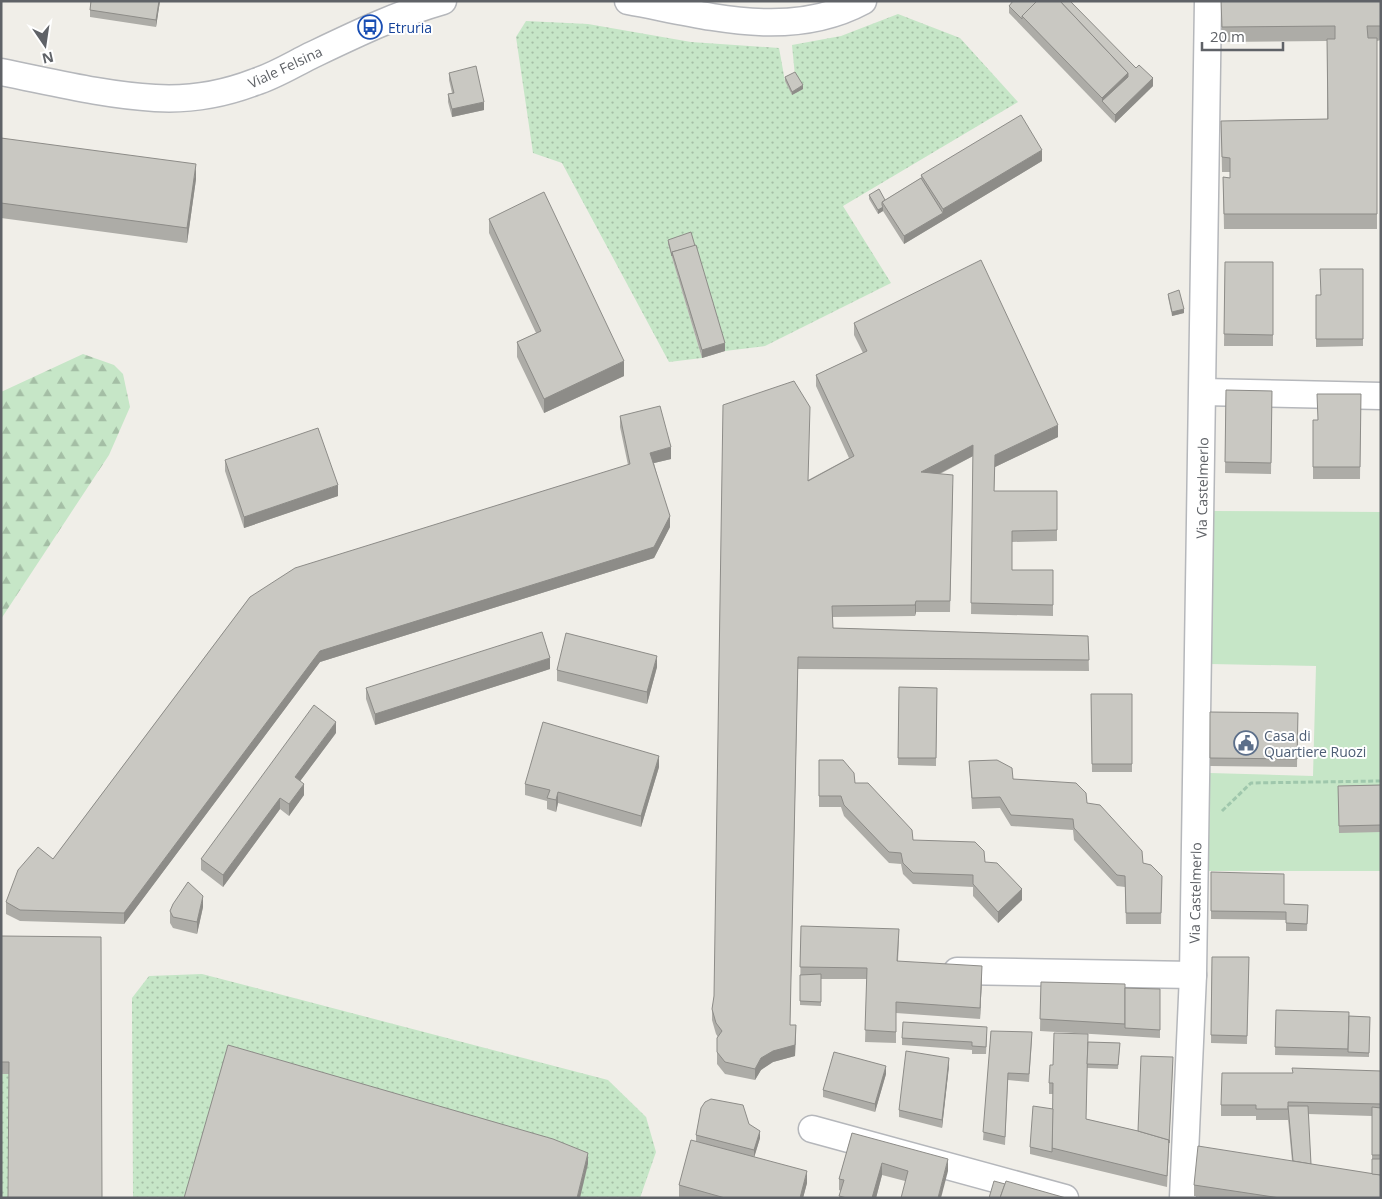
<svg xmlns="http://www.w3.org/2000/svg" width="1382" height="1199" font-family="'Open Sans',sans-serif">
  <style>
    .grass { fill: url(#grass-dots) }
    .forest { fill: url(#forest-firs) }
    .garden { fill: #c6e6c7 }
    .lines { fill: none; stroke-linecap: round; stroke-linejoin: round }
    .minor-casing { stroke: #b5b7bb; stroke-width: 29 }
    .path { stroke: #9fc7ac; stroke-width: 3; stroke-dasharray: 5 2.5; stroke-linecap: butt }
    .minor { stroke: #fff; stroke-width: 26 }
    .wall { fill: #adaca7; fill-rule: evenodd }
    .shaded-wall { fill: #8d8c88 }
    .building { fill: #c9c8c2; stroke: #8d8c88 }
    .labels { text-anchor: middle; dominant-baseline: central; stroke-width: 4; stroke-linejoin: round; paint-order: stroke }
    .transit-label { font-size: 14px; fill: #164399; stroke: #fff; text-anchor: start }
    .street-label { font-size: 14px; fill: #5f6267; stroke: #fff }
    .service-label { font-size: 14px; fill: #4e5e75; stroke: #fff; text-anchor: start }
  </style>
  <defs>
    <pattern id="grass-dots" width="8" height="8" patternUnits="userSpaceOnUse" patternTransform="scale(1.25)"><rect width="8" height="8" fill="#c6e6c7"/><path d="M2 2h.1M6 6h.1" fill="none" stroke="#a4bea5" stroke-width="1.8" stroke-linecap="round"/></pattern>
    <pattern id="forest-firs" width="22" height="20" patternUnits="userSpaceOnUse" patternTransform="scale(1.25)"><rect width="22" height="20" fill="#c6e6c7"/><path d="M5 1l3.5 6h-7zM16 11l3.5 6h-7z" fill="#a4bea5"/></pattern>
  </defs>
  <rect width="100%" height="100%" fill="#f0eee8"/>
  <g class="grass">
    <polygon points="898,14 960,38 1018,102 843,206 891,283 765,346 725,351 668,244 702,358 669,362 562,163 533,153 516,37 526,21 588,24 691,42 779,48 785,81 793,95 795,76 792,45 841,36"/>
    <polygon points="202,974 608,1080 646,1117 656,1152 640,1198 133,1198 132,998 149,976"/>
    <polygon points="1,1074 9,1074 8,1198 1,1198"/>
  </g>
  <polygon class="forest" points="83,354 114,365 123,374 130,407 109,455 1,619 1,392"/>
  <polygon class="garden" points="1213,511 1381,512 1381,871 1208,871 1210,773 1313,776 1316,666 1211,664"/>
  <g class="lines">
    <g class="minor-casing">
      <g id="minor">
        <path d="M628 1C705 15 789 41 863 1"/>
        <path d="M1 72C52 82 103 95 155 98 188 100 224 94 255 82 274 76 292 65 310 56 354 35 397 14 443 1"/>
        <polyline points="1203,392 1381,396"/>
        <polyline points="957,971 1193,975"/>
        <polyline points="812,1129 1065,1198"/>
        <polyline points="1183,1198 1193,975 1208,1"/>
      </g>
    </g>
    <polyline class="path" points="1222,811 1251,783 1381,781"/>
    <use href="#minor" class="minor"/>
  </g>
  <g class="wall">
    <polygon points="91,1 160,1 156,27 90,17 90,10"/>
    <polygon points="1221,1 1381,1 1381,40 1377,41 1377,229 1224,229 1223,177 1230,178 1230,172 1222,172 1221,121 1327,119 1327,41 1222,42"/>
    <polygon points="1009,6 1153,86 1115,123 1009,13"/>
    <polygon points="449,73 484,110 452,117 448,102 448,94 452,93 449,80"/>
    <polygon points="785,77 803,89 792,95 785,81"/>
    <polygon points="1,138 196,179 187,243 1,218"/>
    <polygon points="1042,161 904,244 883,211 878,214 869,199 869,195 885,200 921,178 921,175"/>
    <polygon points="489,219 624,376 544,413 517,357 517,342 536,333 489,233"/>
    <polygon points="668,240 725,351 702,358 668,244"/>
    <polygon points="1225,262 1273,262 1273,346 1224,346"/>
    <polygon points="1363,269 1363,346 1316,347 1316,295 1320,295"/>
    <polygon points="1168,294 1184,313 1172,316 1168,297"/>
    <polygon points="854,323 1058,437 995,467 994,491 1057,491 1057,541 1012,542 1012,570 1053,570 1053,616 971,614 973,456 940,474 953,486 950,612 916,612 915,616 833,617 833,628 1088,636 1089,671 798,669 790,1025 796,1036 795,1056 773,1062 761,1070 755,1080 725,1074 717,1064 717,1038 718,1037 716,1034 712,1020 712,1009 808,480 849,458 816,386 816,375 863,353 854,335"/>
    <polygon points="1226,390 1272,391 1271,474 1225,473"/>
    <polygon points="1361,394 1360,479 1313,479 1313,420 1318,420"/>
    <polygon points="620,416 671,459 654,463 670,527 654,558 320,662 124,924 20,921 6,914 6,902 53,859 250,597 628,465 620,427"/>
    <polygon points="225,460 338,496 244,528 225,471"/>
    <polygon points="657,667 647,704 557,681 557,670"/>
    <polygon points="550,669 375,725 366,699 366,688"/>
    <polygon points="899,687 937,688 936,766 898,765"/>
    <polygon points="1091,694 1132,694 1132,772 1092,772"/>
    <polygon points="1210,712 1298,713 1297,767 1210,766"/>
    <polygon points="336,733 300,781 304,795 289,816 280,809 223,887 201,870 201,859"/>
    <polygon points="819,760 855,783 913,840 985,862 1022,900 998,923 973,896 973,887 913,884 903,874 901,864 889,863 844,816 841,807 819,807"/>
    <polygon points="969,761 1013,779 1087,803 1143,863 1162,876 1161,924 1126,924 1125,887 1117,886 1074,840 1073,830 1011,826 1000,808 972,809"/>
    <polygon points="659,767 641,827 558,803 556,812 547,809 547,801 525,795 525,784"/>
    <polygon points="1381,785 1381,832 1339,833 1338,786"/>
    <polygon points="1211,872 1284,904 1308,905 1307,931 1286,931 1286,920 1211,919"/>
    <polygon points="203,907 197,934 173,928 170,923 170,911"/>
    <polygon points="801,926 899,940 898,961 982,977 980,1019 896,1013 896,1043 865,1042 867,979 821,979 821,1006 800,1005"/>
    <polygon points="1,936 102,1198 9,1074 1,1074"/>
    <polygon points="1212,957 1249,957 1247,1044 1211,1043"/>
    <polygon points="1041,982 1125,988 1160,989 1160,1038 1040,1031"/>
    <polygon points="1276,1010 1349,1016 1370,1017 1369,1057 1275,1055"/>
    <polygon points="991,1031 1032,1040 1029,1082 1008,1080 1005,1145 983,1140"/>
    <polygon points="987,1034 986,1054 972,1054 972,1050 902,1045 902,1038"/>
    <polygon points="1088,1042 1120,1043 1118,1069 1087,1068 1086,1119 1138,1131 1173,1064 1167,1187 1030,1154 1030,1147 1053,1108 1053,1094 1049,1094 1049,1083 1053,1065"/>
    <polygon points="949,1066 942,1128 899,1117 899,1110"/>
    <path d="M1381 1071V1198H1206L1194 1196V1185L1292 1161 1288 1119V1120H1256V1116H1221V1105ZM1308 1114 1372 1116V1174L1311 1164Z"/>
    <polygon points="886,1074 875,1112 823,1097 823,1090"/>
    <polygon points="749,1124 760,1138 754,1157 807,1183 803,1198 683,1198 679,1197 679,1185 696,1141 696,1135"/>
    <polygon points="852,1133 948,1171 905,1181 882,1175 876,1198 839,1198 841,1191 839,1190 839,1179"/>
  </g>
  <g class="shaded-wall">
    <polygon points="159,1 160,1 156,27 156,20"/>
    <polygon points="1128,73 1128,84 1102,101 1102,109 1102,98"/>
    <polygon points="1153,78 1153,86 1115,123 1115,115"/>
    <polygon points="803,85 803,89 792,95 792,92"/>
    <polygon points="484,102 484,110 452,117 452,109"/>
    <polygon points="1042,150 1042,161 904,244 904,236 943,213 943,209"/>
    <polygon points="196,164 196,179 187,243 187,228"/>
    <polygon points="883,207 883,211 878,214 878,210"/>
    <polygon points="1184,309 1184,313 1172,316 1172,312"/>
    <polygon points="725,343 725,351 702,358 702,350"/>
    <polygon points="624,361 624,376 544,413 544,399"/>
    <polygon points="1058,425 1058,437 995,467 994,502 995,455"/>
    <polygon points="973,445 973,456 921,483 921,472"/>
    <polygon points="671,447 671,459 650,464 650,453"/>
    <polygon points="338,485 338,496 244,528 244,517"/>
    <polygon points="670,516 670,527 654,558 320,662 124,924 124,913 320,651"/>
    <polygon points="916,601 916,612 915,616 915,605"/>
    <polygon points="657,656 657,667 647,704 647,692"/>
    <polygon points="550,658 550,669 375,725 375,714"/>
    <polygon points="336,722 336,733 295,788 295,777"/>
    <polygon points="659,756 659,767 641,827 641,816"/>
    <polygon points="304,784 304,795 289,816 289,804"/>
    <polygon points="558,792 558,803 556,812 556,800"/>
    <polygon points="280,798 280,809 223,887 223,875"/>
    <polygon points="1022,889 1022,900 998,923 998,912"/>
    <polygon points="203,896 203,907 197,934 197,922"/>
    <polygon points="982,966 982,977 980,1019 980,1008"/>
    <polygon points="796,1025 795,1056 773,1062 761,1070 755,1080 755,1069 761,1058"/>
    <polygon points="949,1058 949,1066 942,1128 942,1120"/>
    <polygon points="886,1066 886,1074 875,1112 875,1104"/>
    <polygon points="760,1131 760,1138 754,1158 754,1150"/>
    <polygon points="588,1153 588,1164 580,1198 577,1198"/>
    <polygon points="948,1159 948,1171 941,1198 938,1198"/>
    <polygon points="882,1163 882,1175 876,1198 872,1198"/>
    <polygon points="807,1171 807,1183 803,1198 800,1198"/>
  </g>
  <g class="building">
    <polygon points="91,1 159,1 156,20 90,10"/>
    <polygon points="1013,1 1037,1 1022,16 1022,19 1009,6"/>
    <polygon points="1037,1 1060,1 1128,73 1102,98 1022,16"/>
    <polygon points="1060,1 1070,1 1136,68 1139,65 1153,78 1115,115 1102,101 1128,77 1128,73"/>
    <polygon points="1221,1 1381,1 1381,26 1367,26 1368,38 1377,38 1377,214 1224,214 1223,177 1230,178 1230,158 1222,157 1221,121 1328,119 1327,39 1335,39 1335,26 1222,27"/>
    <polygon points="476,66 484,102 452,109 448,94 454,93 449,73"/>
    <polygon points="795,72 803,85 792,92 785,77"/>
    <polygon points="1021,115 1042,150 943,209 921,175"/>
    <polygon points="1,138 196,164 187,228 1,203"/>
    <polygon points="921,178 943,213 904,236 882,202"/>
    <polygon points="879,189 885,200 882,202 882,205 883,207 878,210 869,195"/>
    <polygon points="544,192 624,361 544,399 517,342 541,331 489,219"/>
    <polygon points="691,232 695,246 672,252 672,256 668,240"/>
    <polygon points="696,245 725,343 702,350 672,252"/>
    <polygon points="981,260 1058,425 995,455 994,491 1057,491 1057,530 1012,531 1012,570 1053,570 1053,605 971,603 973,445 921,472 953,475 950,601 916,601 915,605 832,606 833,628 1088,636 1089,660 798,657 790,1025 796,1025 795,1045 773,1051 761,1058 755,1069 725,1062 717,1052 717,1038 722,1031 716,1023 712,1009 714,996 723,405 794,381 810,407 808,481 854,456 816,375 867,351 854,323"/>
    <polygon points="1225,262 1273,262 1273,335 1224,334"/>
    <polygon points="1320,269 1363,269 1363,339 1316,339 1316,295 1321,295"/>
    <polygon points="1179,290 1184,309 1172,312 1168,294"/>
    <polygon points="1226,390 1272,391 1271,463 1225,462"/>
    <polygon points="1317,394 1361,394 1360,467 1313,467 1313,420 1318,420"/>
    <polygon points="660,406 671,447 650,453 670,516 654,547 320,651 124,913 20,910 6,902 18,870 38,847 53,859 250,597 295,568 630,464 620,416"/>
    <polygon points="318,428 338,485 244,517 225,460"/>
    <polygon points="542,632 550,658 375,714 366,688"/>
    <polygon points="566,633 657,656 647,692 557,670"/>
    <polygon points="899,687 937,688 936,758 898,758"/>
    <polygon points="1091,694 1132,694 1132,764 1092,764"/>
    <polygon points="314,705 336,722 295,777 304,784 289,804 280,798 223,875 201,859"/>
    <polygon points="1210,712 1298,713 1297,759 1210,758"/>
    <polygon points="543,722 659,756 641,816 558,792 556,800 547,798 550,790 525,784"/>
    <polygon points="819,760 843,760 854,773 855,783 868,783 912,830 913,840 975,842 984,851 985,862 997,863 1022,889 998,912 973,884 973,875 913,873 903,863 901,853 889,852 844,805 841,796 819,796"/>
    <polygon points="997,760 1012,768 1013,779 1076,783 1086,793 1087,803 1100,805 1142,851 1143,863 1151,865 1162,876 1161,913 1126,913 1125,876 1117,875 1074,828 1073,819 1011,815 1000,797 972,798 969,761"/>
    <polygon points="1381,785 1381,825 1339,826 1338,786"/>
    <polygon points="1211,872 1284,874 1284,904 1308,905 1307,924 1286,923 1286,912 1211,911"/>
    <polygon points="188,882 203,896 197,922 173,917 170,911 173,904"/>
    <polygon points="801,926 899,929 897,961 982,966 980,1008 896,1002 896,1032 865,1030 867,968 800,967"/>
    <polygon points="1,936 101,937 102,1198 8,1198 9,1062 1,1062"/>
    <polygon points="1212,957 1249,957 1247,1036 1211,1035"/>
    <polygon points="821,974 821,1002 800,1001 800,975"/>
    <polygon points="1041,982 1125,984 1125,1024 1040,1019"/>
    <polygon points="1125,988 1160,989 1160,1030 1125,1028"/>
    <polygon points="1276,1010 1349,1012 1348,1049 1275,1047"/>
    <polygon points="1349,1016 1370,1017 1369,1053 1348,1052"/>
    <polygon points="903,1022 987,1027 986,1047 972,1046 972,1042 902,1038"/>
    <polygon points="991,1031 1032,1032 1029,1074 1008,1073 1005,1137 983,1132"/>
    <polygon points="1054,1033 1088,1034 1086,1119 1138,1131 1169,1140 1167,1176 1052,1148 1053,1083 1049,1083 1050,1065 1053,1065"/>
    <polygon points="1088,1042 1120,1043 1118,1065 1087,1064"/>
    <polygon points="228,1045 553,1139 588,1153 577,1198 184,1198"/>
    <polygon points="906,1051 949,1058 942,1120 899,1110"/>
    <polygon points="834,1052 886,1066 875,1104 823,1090"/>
    <polygon points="1141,1056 1173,1057 1169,1143 1169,1140 1138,1131"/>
    <polygon points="1292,1068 1381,1071 1381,1104 1288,1102 1288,1109 1256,1109 1256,1105 1221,1105 1222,1073 1293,1073"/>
    <polygon points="711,1099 743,1105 749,1124 760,1131 754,1150 696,1135 701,1108 705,1102"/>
    <polygon points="1033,1106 1053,1109 1052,1152 1030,1147"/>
    <polygon points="1288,1106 1308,1106 1311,1164 1293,1161"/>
    <polygon points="1372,1107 1381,1108 1381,1155 1372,1155"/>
    <polygon points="852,1133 948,1159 938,1198 901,1198 908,1171 882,1163 872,1198 847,1198 839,1196 844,1180 839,1179"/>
    <polygon points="691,1140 807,1171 800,1198 725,1198 679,1185"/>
    <polygon points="1198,1146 1381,1175 1381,1198 1280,1198 1194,1185"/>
    <polygon points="1372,1159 1381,1159 1381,1175 1372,1174"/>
    <polygon points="994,1181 1005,1184 1000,1198 989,1198"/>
    <polygon points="1006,1181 1066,1198 1000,1198"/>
  </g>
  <defs>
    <g id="bus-ring" transform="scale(1.25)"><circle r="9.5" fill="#fff" stroke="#1a4fb4" stroke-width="1.5"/><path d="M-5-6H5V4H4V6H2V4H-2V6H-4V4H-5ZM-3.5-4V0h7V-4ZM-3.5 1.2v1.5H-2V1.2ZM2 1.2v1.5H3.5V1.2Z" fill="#1a4fb4"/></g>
    <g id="civic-ring" transform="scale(1.25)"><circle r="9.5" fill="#fff" stroke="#5c6f8a" stroke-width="1.5"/><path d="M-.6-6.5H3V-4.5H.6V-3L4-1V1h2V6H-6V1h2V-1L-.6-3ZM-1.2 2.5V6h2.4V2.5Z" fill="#5c6f8a"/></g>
  </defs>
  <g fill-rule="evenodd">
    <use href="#bus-ring" x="370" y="27"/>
    <use href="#civic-ring" x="1246" y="743"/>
  </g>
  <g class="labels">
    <g class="transit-label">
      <text x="388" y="27">Etruria</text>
    </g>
    <g class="street-label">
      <text transform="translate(285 67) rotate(-25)">Viale Felsina</text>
      <text transform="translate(1202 488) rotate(-89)">Via Castelmerlo</text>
      <text transform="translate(1195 893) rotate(-89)">Via Castelmerlo</text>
    </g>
    <g class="service-label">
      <text x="1264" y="735">Casa di<tspan x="1264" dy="16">Quartiere Ruozi</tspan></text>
    </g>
  </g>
  <rect width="1382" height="1199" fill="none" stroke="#5f6267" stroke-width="5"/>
  <g transform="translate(45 45) rotate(167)" stroke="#ffffff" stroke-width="4" paint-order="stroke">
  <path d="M0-4L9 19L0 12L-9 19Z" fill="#5f6267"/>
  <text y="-8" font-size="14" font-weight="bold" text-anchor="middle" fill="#5f6267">N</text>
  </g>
  <path d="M1202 42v8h81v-8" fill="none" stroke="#5f6267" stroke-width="2.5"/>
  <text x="1210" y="42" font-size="15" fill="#5f6267" stroke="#ffffff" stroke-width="4" paint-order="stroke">20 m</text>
</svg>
